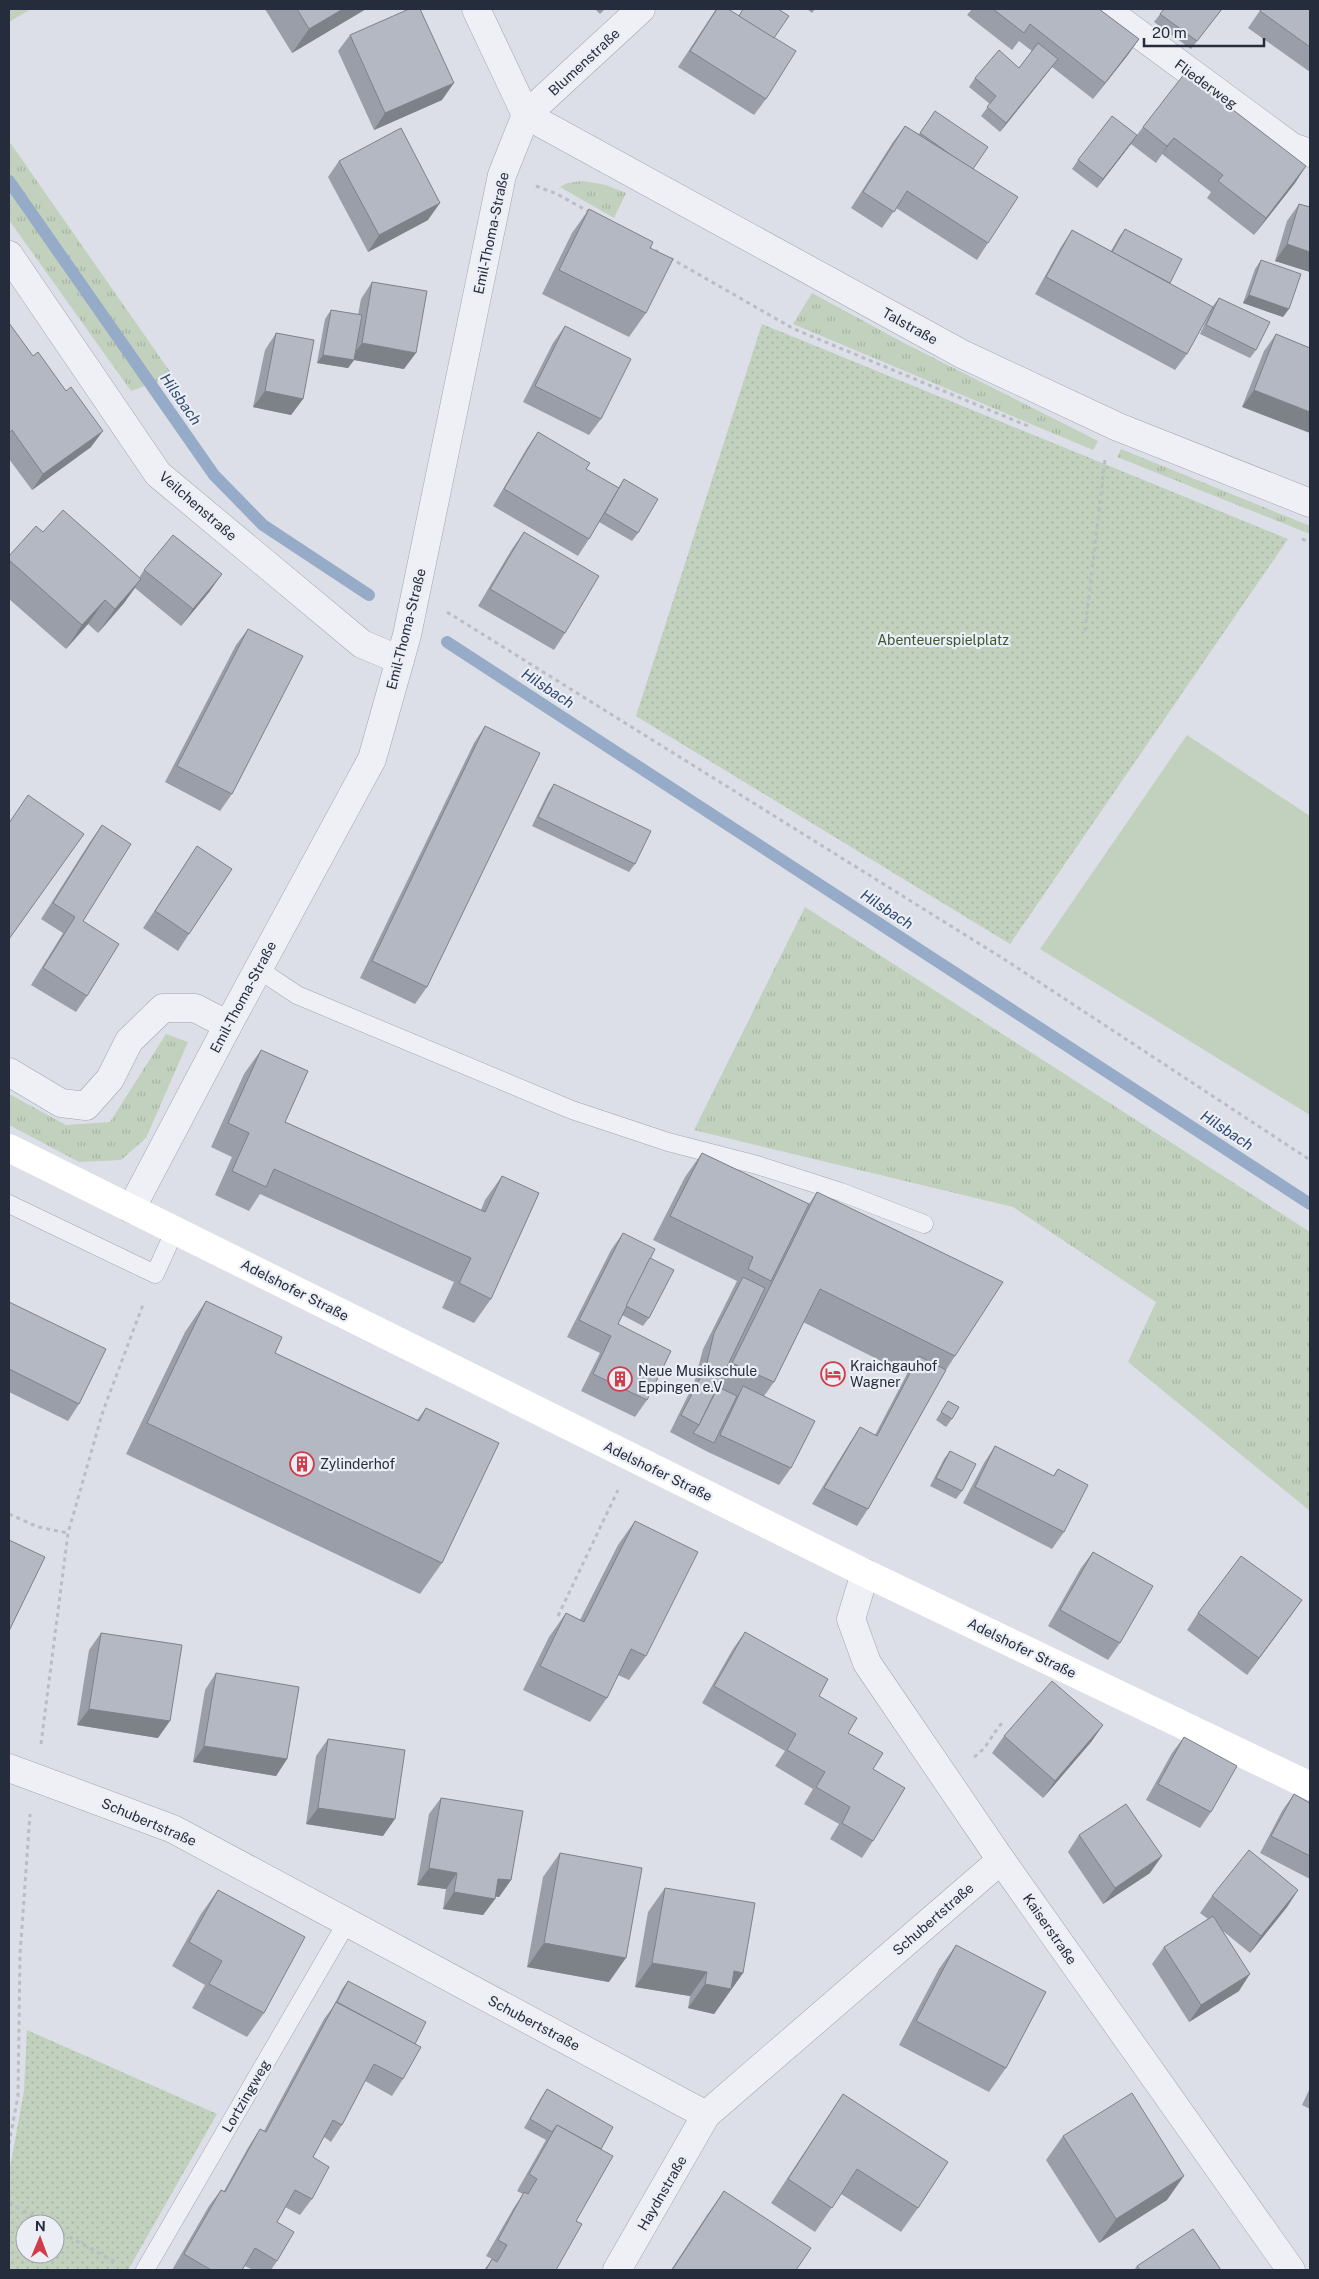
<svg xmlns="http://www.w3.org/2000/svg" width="1319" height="2279" font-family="'Public Sans',sans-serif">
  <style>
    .grass { fill: url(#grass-tufts) }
    .park { fill: url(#park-dots); fill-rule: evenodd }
    .garden { fill: #c1d1bd }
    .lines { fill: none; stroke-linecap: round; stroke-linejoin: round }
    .stream { stroke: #95abc8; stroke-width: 12 }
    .lane-casing { stroke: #a1a6b1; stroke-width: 19 }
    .street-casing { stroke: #a1a6b1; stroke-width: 29 }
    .path { stroke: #babdc5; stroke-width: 3; stroke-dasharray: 4 4; stroke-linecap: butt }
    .lane { stroke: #eff0f5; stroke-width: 18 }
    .street { stroke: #eff0f5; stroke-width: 28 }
    .secondary { stroke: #fff; stroke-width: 28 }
    .wall { fill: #9a9ea8 }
    .shaded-wall { fill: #7d8188 }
    .building { fill: #b3b8c3; stroke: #7d8188 }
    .labels { text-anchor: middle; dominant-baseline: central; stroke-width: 4.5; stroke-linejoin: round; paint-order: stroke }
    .street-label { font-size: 14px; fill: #252d3d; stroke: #ebeef4 }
    .park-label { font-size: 14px; fill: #375933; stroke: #ebeef4 }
    .poi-label { font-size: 14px; fill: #252d3d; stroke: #ebeef4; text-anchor: start }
    .water-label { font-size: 15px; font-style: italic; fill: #2f4971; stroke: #ebeef4 }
  </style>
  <defs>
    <pattern id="grass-tufts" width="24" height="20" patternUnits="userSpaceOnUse" patternTransform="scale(1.25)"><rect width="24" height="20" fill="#c1d1bd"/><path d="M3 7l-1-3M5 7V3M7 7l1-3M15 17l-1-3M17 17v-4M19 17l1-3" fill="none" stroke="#a6b4a3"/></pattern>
    <pattern id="park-dots" width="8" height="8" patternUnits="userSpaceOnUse" patternTransform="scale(1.25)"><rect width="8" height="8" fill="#c1d1bd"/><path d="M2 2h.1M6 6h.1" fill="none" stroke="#a6b4a3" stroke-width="1.8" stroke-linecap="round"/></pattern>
  </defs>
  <rect width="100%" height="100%" fill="#dcdfe7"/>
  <g class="grass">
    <polygon points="9,9 31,9 9,22"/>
    <polygon points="9,141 173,376 131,391 9,220"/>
    <polygon points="583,181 606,185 626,193 614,218 560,187 567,183"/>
    <polygon points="812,293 904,343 1098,441 1093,450 793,324"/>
    <polygon points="1121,449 1310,526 1310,534 1117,457"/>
    <polygon points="805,907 1310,1232 1310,1511 1128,1362 1156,1302 1013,1207 694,1130"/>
    <polygon points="166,1034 188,1042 146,1138 121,1160 79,1162 9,1125 9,1094 66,1125 110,1122"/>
  </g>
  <g class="park">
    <polygon points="762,324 1288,539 1010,944 636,716"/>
    <path d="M27 2030 217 2114 128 2270H9V2173L24 2091ZM25 2224H55V2254H25Z"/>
  </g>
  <polygon class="garden" points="1187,735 1310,816 1310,1115 1040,949"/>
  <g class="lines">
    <g class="stream">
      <polyline points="9,181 214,475 263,525 369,595"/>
      <polyline points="447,642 1310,1204"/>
    </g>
    <g class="lane-casing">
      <g id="lane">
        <polyline points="258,969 297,995 572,1110 668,1142 757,1165 841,1192 924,1224"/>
        <polyline points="9,1204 155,1274 175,1230"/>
        <polyline points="145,2270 347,1922"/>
      </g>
    </g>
    <g class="street-casing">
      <g id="street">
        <polyline points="476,9 526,115"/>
        <polyline points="1105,9 1292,147 1310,153"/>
        <polyline points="526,115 962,354 1118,427 1310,503"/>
        <polyline points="9,255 158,474 362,644 400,660"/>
        <polyline points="9,1072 61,1103 86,1106 110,1079 129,1041 163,1008 195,1008 228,1025"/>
        <polyline points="131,1209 228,1025 372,759 407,635 502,175 526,115 641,9"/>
        <polyline points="865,1573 851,1619 867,1663 1001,1860 1291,2270"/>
        <polyline points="9,1768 173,1829 706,2115"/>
        <polyline points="617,2270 706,2115 1001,1860"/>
      </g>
    </g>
    <g class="path">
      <polyline points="536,186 557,194 591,213"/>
      <polyline points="648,246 660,253"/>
      <polyline points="670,258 794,329 1028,426"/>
      <polyline points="1302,539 1310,542"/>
      <polyline points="447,612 1007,961 1310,1160"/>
      <polyline points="1085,631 1105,459"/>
      <polyline points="9,1514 38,1527 68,1533"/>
      <polyline points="558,1616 618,1490"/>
      <polyline points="41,1744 68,1533 103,1411 144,1302"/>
      <path d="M974 1757C988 1748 992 1733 1004 1721"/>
      <polyline points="9,2144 18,2096 20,1955 30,1814"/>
      <polyline points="9,2203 47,2224"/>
      <polyline points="55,2229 117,2263"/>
    </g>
    <use href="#lane" class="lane"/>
    <use href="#street" class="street"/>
    <polyline class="secondary" points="9,1148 865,1573 1310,1786"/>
  </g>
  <g class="wall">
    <polygon points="265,9 366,9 292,53"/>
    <polygon points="595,9 605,9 600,14"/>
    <polygon points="716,9 774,38 766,99 754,115 678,67"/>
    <polygon points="807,9 815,9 812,13"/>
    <polygon points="972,9 1099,9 1139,39 1127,56 1093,99 1052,67 1000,132 981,116 990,104 969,87 975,78 1019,68 1032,51 1019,41 1012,50 967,15"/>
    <polygon points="1164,9 1222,9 1191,49 1154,22"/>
    <polygon points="1261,9 1310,9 1310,72 1248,28"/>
    <polygon points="350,35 442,100 374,130 338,51"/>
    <polygon points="935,111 973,169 988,243 977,260 896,208 882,228 851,208 893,142 905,126 919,134"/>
    <polygon points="1143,127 1306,166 1295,183 1254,235 1207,198 1211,192 1162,154 1156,163 1131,144 1097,188 1072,169 1078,160 1137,135"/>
    <polygon points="339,161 428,220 368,252 328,177"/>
    <polygon points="1299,204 1310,207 1310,272 1275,261 1287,221"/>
    <polygon points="589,209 650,248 646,313 629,337 542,294 572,233"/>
    <polygon points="1125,229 1170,283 1187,354 1175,370 1035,294 1061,247 1072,230 1111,251 1119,237"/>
    <polygon points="1261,260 1283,317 1243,303 1255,269"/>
    <polygon points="372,282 404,369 354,360 348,368 317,363 325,319 331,310 358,315 361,299"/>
    <polygon points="1219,298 1256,350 1250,358 1200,334 1213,306"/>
    <polygon points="9,323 91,447 32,490 9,459"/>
    <polygon points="565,326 601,419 589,435 523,402 553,343"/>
    <polygon points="276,333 303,399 291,415 253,407 265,350"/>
    <polygon points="1276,334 1310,348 1242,407 1264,351"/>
    <polygon points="538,432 586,469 618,488 624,479 638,533 632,541 599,522 589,539 578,556 493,506 527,448"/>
    <polygon points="43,532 139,578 144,570 210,591 181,626 135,588 124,603 98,633 88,624 66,649 9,599 9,556"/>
    <polygon points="524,532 565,633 554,650 478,606 512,549"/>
    <polygon points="248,629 232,794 220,811 165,782 236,645"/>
    <polygon points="485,726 427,987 415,1004 360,978 474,743"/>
    <polygon points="554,784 635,864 629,872 532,826 548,793"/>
    <polygon points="102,825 83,921 87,996 76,1012 31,985 63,933 41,919 90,842"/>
    <polygon points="197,846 189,934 178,951 143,928"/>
    <polygon points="261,1050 285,1122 481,1210 485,1200 502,1176 491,1299 474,1323 442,1308 454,1282 260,1194 249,1211 215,1195 232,1157 211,1147 244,1074"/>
    <polygon points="702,1153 809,1204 817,1192 955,1356 946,1370 868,1509 857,1526 812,1504 849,1444 860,1427 875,1435 907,1374 803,1322 774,1382 764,1396 791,1468 779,1485 708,1452 670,1432 694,1383 703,1349 737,1281 653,1240 685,1177"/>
    <polygon points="623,1233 650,1258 649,1318 643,1326 622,1315 618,1324 647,1400 635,1417 581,1391 600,1353 567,1337 611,1250"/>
    <polygon points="206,1301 275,1353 417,1420 426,1408 442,1563 420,1594 126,1454 185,1332"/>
    <polygon points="9,1302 79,1404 68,1421 9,1392"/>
    <polygon points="948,1401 952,1419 946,1427 936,1420"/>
    <polygon points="995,1446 1053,1476 1058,1469 1064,1532 1052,1549 963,1503 984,1463"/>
    <polygon points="950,1451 962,1491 956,1499 930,1486 944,1459"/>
    <polygon points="635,1521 646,1656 629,1680 618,1675 607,1698 590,1722 523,1690 549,1637 566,1613 580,1620 618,1545"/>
    <polygon points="1093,1552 1120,1643 1108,1660 1048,1626 1081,1568"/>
    <polygon points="1302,1600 1247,1675 1187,1630 1198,1613"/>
    <polygon points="745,1632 819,1696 848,1733 873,1769 873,1841 862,1858 830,1839 839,1824 804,1804 813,1789 775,1766 785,1751 702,1703 733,1649"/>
    <polygon points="101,1633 158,1738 77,1725 89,1650"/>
    <polygon points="216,1673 287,1759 276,1776 193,1762 205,1690"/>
    <polygon points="1103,1725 1091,1742 1043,1798 992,1753 1004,1736"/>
    <polygon points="1184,1737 1211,1812 1200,1828 1146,1800 1172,1753"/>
    <polygon points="328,1739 383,1836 306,1824 316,1756"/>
    <polygon points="1294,1794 1310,1803 1310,1879 1260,1853 1282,1811"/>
    <polygon points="441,1798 511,1880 499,1897 495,1896 495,1899 483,1915 443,1909 446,1889 417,1885 429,1814"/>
    <polygon points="1079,1835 1150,1873 1103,1904 1068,1852"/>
    <polygon points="560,1853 609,1982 527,1967 543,1877"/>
    <polygon points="665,1888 743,1973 714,2014 688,2008 690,1996 635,1987 648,1912"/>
    <polygon points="218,1890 264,2013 247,2037 192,2008 205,1985 172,1966 201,1914"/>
    <polygon points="1298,1890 1287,1907 1250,1953 1223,1931 1239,1991 1189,2022 1152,1964 1164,1947 1208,1919 1200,1913 1212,1896"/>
    <polygon points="956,1945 1006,2068 989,2092 899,2045 939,1969"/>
    <polygon points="348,1981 415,2044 403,2079 392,2096 365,2081 342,2125 331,2142 324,2137 313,2157 312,2199 300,2215 285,2207 277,2222 277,2261 271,2270 253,2270 245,2266 242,2270 172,2270 209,2206 221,2190 224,2191 249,2146 260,2129 264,2131 324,2019 333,2007 342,1989"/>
    <polygon points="1310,2088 1310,2109 1302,2105"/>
    <polygon points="547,2089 601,2149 576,2221 486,2270 484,2270 492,2259 486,2256 513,2209 523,2194 517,2191 546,2140 524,2128 541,2098"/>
    <polygon points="843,2094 918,2208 901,2232 841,2194 815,2232 771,2203 827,2118"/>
    <polygon points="1063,2136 1167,2200 1099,2243 1046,2160"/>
    <polygon points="724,2191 796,2270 671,2270 707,2215"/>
    <polygon points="1137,2266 1221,2270 1134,2270"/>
  </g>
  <g class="shaded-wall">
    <polygon points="343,9 366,9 292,53 309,29"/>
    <polygon points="1139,39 1127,56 1093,99 1105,83"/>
    <polygon points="1058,59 1052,67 1000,132 1006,123"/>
    <polygon points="454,83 442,100 374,130 385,113"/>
    <polygon points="1137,135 1131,144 1097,188 1103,179"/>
    <polygon points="1174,138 1162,154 1156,163 1167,146"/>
    <polygon points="1306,166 1295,183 1254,235 1266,218"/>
    <polygon points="440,203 428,220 368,252 379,235"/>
    <polygon points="1287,244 1310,252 1310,272 1275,261"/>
    <polygon points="1249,295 1289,309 1283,317 1243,303"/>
    <polygon points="362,343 416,353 404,369 354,360 348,368 317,363 323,355 350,359"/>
    <polygon points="1254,390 1310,412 1310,433 1242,407"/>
    <polygon points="265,391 303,399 291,415 253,407"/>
    <polygon points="103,431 91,447 32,490 43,474"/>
    <polygon points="222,574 210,591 181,626 193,609"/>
    <polygon points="141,579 124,603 98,633 115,609"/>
    <polygon points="105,600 88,624 66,649 82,625"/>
    <polygon points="1302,1600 1290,1617 1247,1675 1259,1658"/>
    <polygon points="89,1709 170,1721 158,1738 77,1725"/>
    <polygon points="1103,1725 1091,1742 1043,1798 1055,1781"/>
    <polygon points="204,1746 287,1759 276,1776 193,1762"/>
    <polygon points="318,1808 395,1819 383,1836 306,1824"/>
    <polygon points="1162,1856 1150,1873 1103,1904 1115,1888"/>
    <polygon points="429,1868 457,1873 446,1889 417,1885"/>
    <polygon points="498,1879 511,1880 499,1897 486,1895"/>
    <polygon points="1298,1890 1287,1907 1250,1953 1261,1936"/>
    <polygon points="454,1892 495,1899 483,1915 443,1909"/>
    <polygon points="544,1943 626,1958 609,1982 527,1967"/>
    <polygon points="652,1963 707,1972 690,1996 635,1987"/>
    <polygon points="734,1971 743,1973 714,2014 688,2008 705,1984"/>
    <polygon points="1250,1974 1239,1991 1189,2022 1201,2005"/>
    <polygon points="1184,2176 1167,2200 1099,2243 1116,2219"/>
  </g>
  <g class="building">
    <polygon points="297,9 343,9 309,29"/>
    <polygon points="409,9 420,9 454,83 385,113 350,35"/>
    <polygon points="717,9 728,9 796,51 766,99 690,51"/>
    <polygon points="743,9 778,9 789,16 774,38 739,16"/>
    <polygon points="993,9 1099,9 1139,39 1105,83 1030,24 1024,33"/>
    <polygon points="1164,9 1222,9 1197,41 1160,14"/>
    <polygon points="1261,9 1310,9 1310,47 1260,11"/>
    <polygon points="1038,43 1058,59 1006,123 987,107 996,96 975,78 999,50 1019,68"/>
    <polygon points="1185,73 1306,166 1266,218 1218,181 1223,175 1174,138 1167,146 1143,127"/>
    <polygon points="935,111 988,147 973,169 954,157 920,133"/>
    <polygon points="1112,116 1137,135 1103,179 1078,160"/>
    <polygon points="905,126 1018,197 988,243 907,191 894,212 863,192"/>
    <polygon points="401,128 440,203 379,235 339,161"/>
    <polygon points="1299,204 1310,207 1310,252 1287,244"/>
    <polygon points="589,209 653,242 650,248 673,259 646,313 559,270"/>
    <polygon points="1125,229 1182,259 1170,283 1112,252"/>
    <polygon points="1072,230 1213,307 1187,354 1046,277"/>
    <polygon points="1261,260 1301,274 1289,309 1249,295"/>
    <polygon points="372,282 427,291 416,353 362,343"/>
    <polygon points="1219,298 1270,322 1256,350 1206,325"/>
    <polygon points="331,310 362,315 354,360 323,355"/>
    <polygon points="9,323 33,356 38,352 66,391 71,387 103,431 43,474 12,430 9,433"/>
    <polygon points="565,326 631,359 601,419 535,386"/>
    <polygon points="276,333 314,340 303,399 265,391"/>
    <polygon points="1276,334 1310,348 1310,412 1254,390"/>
    <polygon points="538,432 590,463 586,469 619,488 589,539 504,489"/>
    <polygon points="624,479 658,499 638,533 605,513"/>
    <polygon points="63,510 141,579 115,609 105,600 82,625 9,560 9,556 36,526 43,532"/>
    <polygon points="524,532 599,576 565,633 490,589"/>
    <polygon points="173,535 222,574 193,609 144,570"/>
    <polygon points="248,629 303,656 232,794 177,766"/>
    <polygon points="485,726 540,753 427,987 372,961"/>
    <polygon points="554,784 651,831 635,864 538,817"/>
    <polygon points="28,795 84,834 9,939 9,823"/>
    <polygon points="102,825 131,844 83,921 119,944 87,996 43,968 75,917 53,903"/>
    <polygon points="197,846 232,869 189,934 155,911"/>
    <polygon points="261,1050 308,1071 285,1122 485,1212 502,1176 539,1193 491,1299 459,1283 471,1258 274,1169 266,1187 232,1171 249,1133 228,1123"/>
    <polygon points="702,1153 809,1204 771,1281 748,1269 753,1257 670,1216"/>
    <polygon points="817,1192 1003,1282 955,1356 820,1289 774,1382 732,1363"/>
    <polygon points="623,1233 655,1249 618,1324 671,1351 647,1400 593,1374 611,1336 579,1320"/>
    <polygon points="650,1258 674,1270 649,1318 626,1306"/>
    <polygon points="743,1277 765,1288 699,1425 681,1415 706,1367 714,1333"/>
    <polygon points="206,1301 282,1337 275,1353 419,1421 426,1408 499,1443 442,1563 147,1423"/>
    <polygon points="9,1302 106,1349 79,1404 9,1369"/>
    <polygon points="919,1356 946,1370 868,1509 824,1488 860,1427 877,1436"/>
    <polygon points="743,1386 815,1421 791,1468 720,1435"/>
    <polygon points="718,1387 737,1396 714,1443 693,1433 699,1425"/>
    <polygon points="948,1401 959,1407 952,1419 941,1412"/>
    <polygon points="995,1446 1054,1476 1058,1469 1088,1485 1064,1532 975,1487"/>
    <polygon points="950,1451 976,1464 962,1491 936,1478"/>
    <polygon points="635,1521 698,1552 646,1656 631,1649 607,1698 540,1666 566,1613 584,1622"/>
    <polygon points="9,1540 45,1557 9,1631"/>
    <polygon points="1093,1552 1153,1586 1120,1643 1060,1610"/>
    <polygon points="1241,1556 1302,1600 1259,1658 1198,1613"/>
    <polygon points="745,1632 828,1679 819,1696 857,1718 848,1733 883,1753 873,1769 905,1788 873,1841 842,1823 850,1807 816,1787 825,1772 787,1750 796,1734 714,1686"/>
    <polygon points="101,1633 182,1645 170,1721 89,1709"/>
    <polygon points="216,1673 299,1687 287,1759 204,1746"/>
    <polygon points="1052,1681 1103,1725 1055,1781 1004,1736"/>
    <polygon points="1184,1737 1237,1766 1211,1812 1158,1784"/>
    <polygon points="328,1739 405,1750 395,1819 318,1808"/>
    <polygon points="1294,1794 1310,1803 1310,1856 1271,1836"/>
    <polygon points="441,1798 523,1811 511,1880 498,1879 495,1899 454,1892 457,1873 429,1868"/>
    <polygon points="1126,1804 1162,1856 1115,1888 1079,1835"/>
    <polygon points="1249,1850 1298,1890 1261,1936 1212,1896"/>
    <polygon points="560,1853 642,1868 626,1958 544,1943"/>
    <polygon points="665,1888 755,1903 743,1973 734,1971 731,1989 705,1984 707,1972 652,1963"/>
    <polygon points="218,1890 305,1937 264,2013 209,1984 222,1961 189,1942"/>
    <polygon points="1213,1916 1250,1974 1201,2005 1164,1947"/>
    <polygon points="956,1945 1046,1992 1006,2068 916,2021"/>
    <polygon points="348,1981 426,2022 415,2044 337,2002"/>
    <polygon points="336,2002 421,2047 403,2079 374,2064 342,2125 333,2120 313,2157 329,2167 312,2199 295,2190 277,2222 294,2232 277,2261 255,2248 242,2270 211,2270 184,2254 221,2190 225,2192 260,2129 266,2132"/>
    <polygon points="547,2089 613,2127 601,2149 557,2125 552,2132 530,2119"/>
    <polygon points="1132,2093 1184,2176 1116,2219 1063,2136"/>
    <polygon points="843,2094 948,2162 918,2208 857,2169 832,2208 788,2179"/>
    <polygon points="557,2125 613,2156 576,2221 582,2224 556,2270 486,2270 492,2259 497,2262 507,2245 498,2240 524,2192 528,2194 537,2179 529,2174"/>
    <polygon points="724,2191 811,2248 796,2270 672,2270"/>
    <polygon points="1193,2229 1221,2270 1140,2270 1137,2266"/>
  </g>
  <defs>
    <g id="hotel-ring" transform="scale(1.25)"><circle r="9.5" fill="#ebeef4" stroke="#d03c49" stroke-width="1.5"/><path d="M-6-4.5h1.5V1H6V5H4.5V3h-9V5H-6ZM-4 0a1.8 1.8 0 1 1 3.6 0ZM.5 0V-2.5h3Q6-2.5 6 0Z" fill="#d03c49"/></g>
    <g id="building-ring" transform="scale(1.25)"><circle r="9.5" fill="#ebeef4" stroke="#d03c49" stroke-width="1.5"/><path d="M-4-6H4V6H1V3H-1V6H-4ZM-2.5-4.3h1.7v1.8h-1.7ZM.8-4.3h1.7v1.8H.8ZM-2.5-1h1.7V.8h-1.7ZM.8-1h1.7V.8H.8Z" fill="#d03c49"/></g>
  </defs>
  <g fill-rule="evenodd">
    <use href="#hotel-ring" x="833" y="1374"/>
    <use href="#building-ring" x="620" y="1379"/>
    <use href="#building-ring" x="302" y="1464"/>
  </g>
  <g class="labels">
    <g class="street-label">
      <text transform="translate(584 62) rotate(-43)">Blumenstraße</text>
      <text transform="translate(1206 84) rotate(36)">Fliederweg</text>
      <text transform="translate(491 233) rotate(-78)">Emil-Thoma-Straße</text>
      <text transform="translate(910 326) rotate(29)">Talstraße</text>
      <text transform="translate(198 506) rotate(41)">Veilchenstraße</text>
      <text transform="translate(406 629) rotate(-76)">Emil-Thoma-Straße</text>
      <text transform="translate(243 997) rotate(-62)">Emil-Thoma-Straße</text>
      <text transform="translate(295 1290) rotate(27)">Adelshofer Straße</text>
      <text transform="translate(658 1471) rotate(26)">Adelshofer Straße</text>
      <text transform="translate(1022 1648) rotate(26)">Adelshofer Straße</text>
      <text transform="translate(149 1822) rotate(23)">Schubertstraße</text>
      <text transform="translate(933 1919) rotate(-41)">Schubertstraße</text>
      <text transform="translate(1050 1929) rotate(55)">Kaiserstraße</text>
      <text transform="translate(534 2023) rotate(28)">Schubertstraße</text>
      <text transform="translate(246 2096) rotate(-60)">Lortzingweg</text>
      <text transform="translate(662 2193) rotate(-60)">Haydnstraße</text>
    </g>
    <g class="park-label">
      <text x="943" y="640">Abenteuerspielplatz</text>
    </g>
    <g class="poi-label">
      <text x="850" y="1366">Kraichgauhof<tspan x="850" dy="16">Wagner</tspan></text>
      <text x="638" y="1371">Neue Musikschule<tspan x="638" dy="16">Eppingen e.V</tspan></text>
      <text x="320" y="1464">Zylinderhof</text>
    </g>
    <g class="water-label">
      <text transform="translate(181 399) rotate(55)">Hilsbach</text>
      <text transform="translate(548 688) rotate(33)">Hilsbach</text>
      <text transform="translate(887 909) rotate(33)">Hilsbach</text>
      <text transform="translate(1227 1130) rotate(33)">Hilsbach</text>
    </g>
  </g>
  <rect width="1319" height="2279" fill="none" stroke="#252d3d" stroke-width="20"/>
  <g transform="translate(40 2239) rotate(1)"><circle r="24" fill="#ebeef4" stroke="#9ca1ab"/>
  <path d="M0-4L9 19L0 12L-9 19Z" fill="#d03c49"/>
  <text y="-8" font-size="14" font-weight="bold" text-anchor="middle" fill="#252d3d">N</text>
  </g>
  <path d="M1144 38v8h120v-8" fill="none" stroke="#252d3d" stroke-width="2.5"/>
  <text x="1152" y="38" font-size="15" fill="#252d3d" stroke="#ebeef4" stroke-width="4" paint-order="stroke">20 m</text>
</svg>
